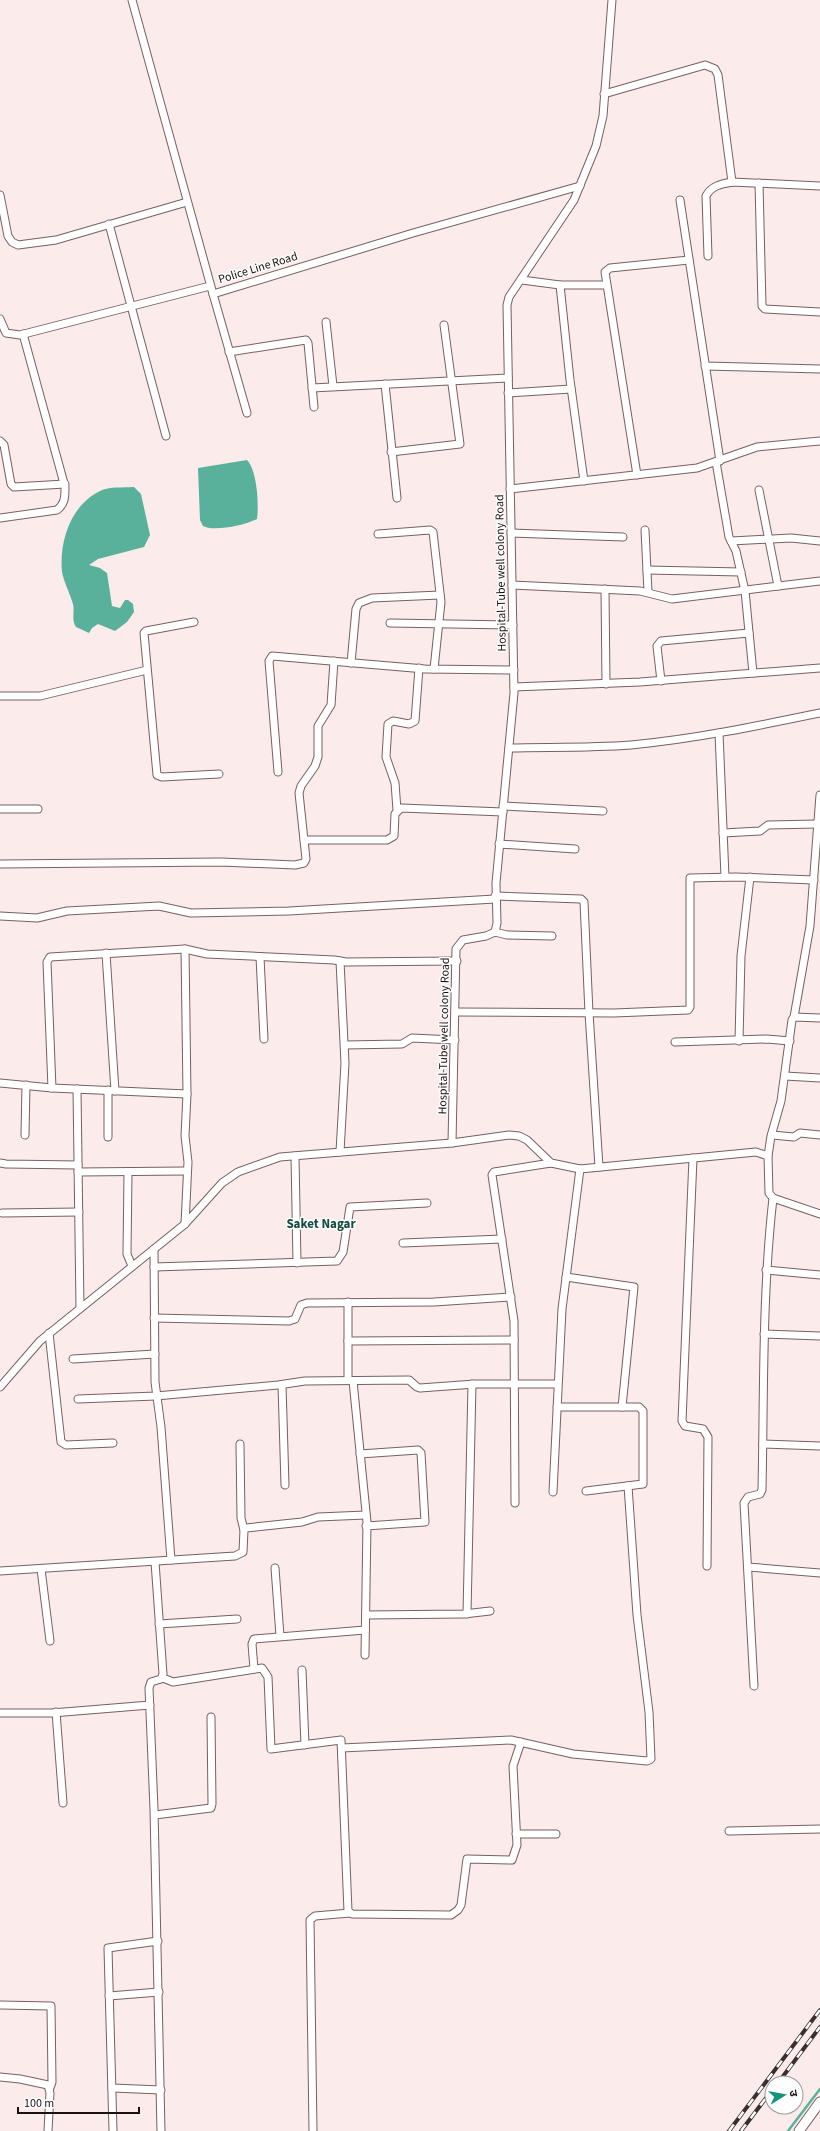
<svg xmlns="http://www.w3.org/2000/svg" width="820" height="2131" font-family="'Source Sans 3','Noto Sans Devanagari',sans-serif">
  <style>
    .water { fill: #5ab19b }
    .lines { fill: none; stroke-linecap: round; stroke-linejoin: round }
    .stream { stroke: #5ab19b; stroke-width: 2.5 }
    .minor-casing { stroke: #776060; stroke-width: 9 }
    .tertiary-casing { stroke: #776060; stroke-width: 11 }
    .minor { stroke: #fff; stroke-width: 7 }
    .tertiary { stroke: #fff; stroke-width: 9 }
    .rail-casing { stroke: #392f2f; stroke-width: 4 }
    .rail { stroke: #fdfdfd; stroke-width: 2.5; stroke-dasharray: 8; stroke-linecap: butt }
    .labels { text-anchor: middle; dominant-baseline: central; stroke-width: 3; stroke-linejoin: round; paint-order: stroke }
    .street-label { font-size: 12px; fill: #191010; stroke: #fdfdfd }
    .neighbourhood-label { font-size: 13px; font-weight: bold; fill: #164c40; stroke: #fdfdfd }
  </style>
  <rect width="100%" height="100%" fill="#fbebeb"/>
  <g class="water">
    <path d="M247 460C257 470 259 504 257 519 245 525 214 532 203 526L200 520 198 468Z"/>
    <path d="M134 487 141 494 150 535 144 547 98 559 89 565 100 568 107 573 112 606 120 608 125 600H128L133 604 134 612 127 622 115 631 98 624 92 628 89 633 76 627C71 619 75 612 73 604 70 593 64 583 62 572 59 541 71 505 100 491 109 486 124 488 134 487Z"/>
  </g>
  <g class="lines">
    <polyline class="stream" points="788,2131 820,2089"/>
    <g class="minor-casing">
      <g id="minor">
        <polyline points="132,0 213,294 413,233 580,186"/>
        <polyline points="604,94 705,65 715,69 718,75 732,182"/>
        <polyline points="759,183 762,306 765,309 820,312"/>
        <polyline points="0,195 8,236 12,242 18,245 56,240 187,202"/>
        <polyline points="680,200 720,461"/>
        <polyline points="109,224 166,436"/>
        <path d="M708 256 706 196C711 186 721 184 732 182L820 186"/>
        <polyline points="522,280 560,285 606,285"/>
        <polyline points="560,285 570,380 584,481"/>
        <polyline points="213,294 247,413"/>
        <polyline points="0,319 6,333 20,335 210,286"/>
        <polyline points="326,322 333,386"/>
        <polyline points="229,352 306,340 308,343 314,407"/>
        <polyline points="705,366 820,369"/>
        <polyline points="385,384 397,498"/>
        <polyline points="312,388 508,378"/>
        <polyline points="508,393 571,389"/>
        <polyline points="0,441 4,445 11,484 14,487 65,484"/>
        <polyline points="391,452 460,444 444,325"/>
        <polyline points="716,462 729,537 736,551 745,591 753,673"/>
        <polyline points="637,475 605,272 610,268 689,260"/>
        <polyline points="510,489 697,468 757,447 820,441"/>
        <polyline points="759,490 778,586"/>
        <path d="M0 518 57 510C65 504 65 497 65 487L23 334"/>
        <polyline points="645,530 648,592"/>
        <polyline points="511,533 623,537"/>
        <polyline points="378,534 430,530 433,532 441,602 434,669"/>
        <polyline points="731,541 791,538 820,541"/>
        <polyline points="647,570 741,572"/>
        <polyline points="512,585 640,591 672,599 820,581"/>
        <polyline points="605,589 606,684"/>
        <polyline points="194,622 146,631 144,633 157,775 162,777 219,774"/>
        <polyline points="390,623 513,625"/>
        <polyline points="351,663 356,609 359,603 372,598 440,595"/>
        <polyline points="661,681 657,646 661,641 749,633"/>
        <polyline points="514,687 640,682 820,668"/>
        <polyline points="0,696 40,696 147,670"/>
        <polyline points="719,733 725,877"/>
        <path d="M509 748C549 747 590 748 631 745 694 739 757 726 820 713"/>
        <polyline points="278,772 269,661 272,656 425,669 514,670"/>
        <polyline points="503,806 603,811"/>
        <polyline points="0,809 38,809"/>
        <polyline points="397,810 395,783 386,757 388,724 393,721 409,724 415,721 419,668"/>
        <polyline points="723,833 760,831 768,825 818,824"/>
        <polyline points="304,840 387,840 394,836 395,814 401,808 503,812"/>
        <polyline points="499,844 575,849"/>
        <polyline points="0,864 221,862 295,865 304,863 306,859 299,793 301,786 315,766 318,757 318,726 331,705 334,661"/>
        <polyline points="495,896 581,899 584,902 589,1013 599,1167"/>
        <polyline points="0,916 37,918 67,911 159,906 191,913 289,911 495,899"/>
        <polyline points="495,932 507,935 552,936"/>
        <polyline points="185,949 187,1094 185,1136 188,1162 185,1224"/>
        <polyline points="106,953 115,1091"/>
        <polyline points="260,957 264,1039"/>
        <polyline points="340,961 345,1063 340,1152"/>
        <polyline points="456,1012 614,1013 688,1010 690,1007 690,878 736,877 814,880"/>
        <polyline points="794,1017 810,926 820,795"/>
        <polyline points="739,1041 741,956 750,877"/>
        <polyline points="675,1042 767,1039 790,1041"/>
        <polyline points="345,1045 402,1044 412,1038 455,1040"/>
        <polyline points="785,1076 820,1078"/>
        <polyline points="0,1083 52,1088 187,1094"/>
        <polyline points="52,1088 47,962 50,957 185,949 207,954 334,960 346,962 457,961"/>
        <polyline points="77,1089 80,1308"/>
        <polyline points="25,1135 26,1085"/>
        <polyline points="772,1135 794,1137 800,1133 820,1135"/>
        <polyline points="108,1137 108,1090"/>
        <polyline points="452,1143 456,949 463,940 486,936 495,932 497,923 496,883 514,693 507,305 509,297 574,200 596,146 603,116 612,0"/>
        <polyline points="295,1156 297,1263"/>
        <polyline points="768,1156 771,1136 781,1101 792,1020 794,1017 820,1018"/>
        <polyline points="693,1158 682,1421 685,1426 703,1429 708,1437 707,1566"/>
        <polyline points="0,1163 6,1164 78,1165"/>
        <polyline points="78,1172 186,1171"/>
        <polyline points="128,1172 127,1254 132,1266"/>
        <polyline points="2,1213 79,1212"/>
        <polyline points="403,1243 502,1239"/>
        <polyline points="154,1249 155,1382 161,1427 171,1560"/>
        <polyline points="154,1267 337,1261 343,1252 350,1207 427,1203"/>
        <polyline points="766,1270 820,1275"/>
        <polyline points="566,1277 634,1287 622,1407"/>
        <polyline points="348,1302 348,1380"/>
        <polyline points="154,1318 289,1321 295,1319 301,1305 307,1303 434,1302 511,1297"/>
        <polyline points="49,1333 61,1442 66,1445 113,1443"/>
        <polyline points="764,1334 820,1336"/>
        <polyline points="348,1341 514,1340"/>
        <polyline points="73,1359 155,1354"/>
        <polyline points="353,1381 367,1522 365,1655"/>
        <polyline points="282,1385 285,1485"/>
        <polyline points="0,1387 40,1341 185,1224 222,1183 238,1172 280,1157 452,1143 509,1135 519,1136 527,1140 551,1163 580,1169 756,1152 768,1156 769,1193 773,1198 820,1214"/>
        <polyline points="78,1399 156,1396 278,1385 305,1381 409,1380 417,1387 420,1388 475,1384 557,1384"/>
        <polyline points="557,1407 639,1407 643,1411 643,1484 586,1491"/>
        <polyline points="240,1444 241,1518 244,1530"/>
        <polyline points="763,1444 820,1446"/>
        <polyline points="360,1454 418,1450 421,1453 425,1522 366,1526"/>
        <polyline points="553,1492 562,1309 580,1169"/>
        <polyline points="515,1503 514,1321 492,1175 494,1172 551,1163"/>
        <polyline points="155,1562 163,1674 161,1679 151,1682 149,1688 154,1809 161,2131"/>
        <polyline points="748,1567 820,1573"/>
        <polyline points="275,1568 280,1636"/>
        <polyline points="41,1569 50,1641"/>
        <polyline points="0,1571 235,1556 243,1552 244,1530 246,1528 302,1522 318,1517 366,1515"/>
        <polyline points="467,1614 472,1384"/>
        <polyline points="366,1615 464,1614 490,1611"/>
        <polyline points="159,1624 237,1619"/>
        <polyline points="254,1669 252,1644 254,1639 365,1630"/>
        <polyline points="302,1670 305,1745"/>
        <polyline points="163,1678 173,1682 262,1668 268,1677 271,1749 341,1740 348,1911 352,1914 451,1915 458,1910 461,1905 467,1859 512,1860 517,1845 513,1766 521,1742"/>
        <path d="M754 1686 744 1503 748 1497 760 1494 762 1490C764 1393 762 1296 773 1198"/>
        <polyline points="56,1712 63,1803"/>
        <polyline points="0,1713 52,1713 150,1705"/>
        <polyline points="342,1748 511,1740 573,1754 647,1761 651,1759 649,1712 637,1615 628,1486"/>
        <polyline points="155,1815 211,1808 212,1804 211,1717"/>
        <polyline points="729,1831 820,1829"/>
        <polyline points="516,1834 556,1834"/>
        <polyline points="109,1996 159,1992"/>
        <polyline points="0,2005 51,2006 52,2082 50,2088"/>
        <polyline points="0,2077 20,2079 48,2085 50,2093 48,2131"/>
        <polyline points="112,2088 161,2090"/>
        <polyline points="113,2131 108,1948 158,1941"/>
        <polyline points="313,2131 310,1920 315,1916 350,1913"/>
      </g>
    </g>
    <g class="tertiary-casing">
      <polyline id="tertiary" points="799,2131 820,2102"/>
    </g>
    <use href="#minor" class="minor"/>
    <use href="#tertiary" class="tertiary"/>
    <g class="rail-casing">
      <g id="rail">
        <polyline points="778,2083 820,2027"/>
        <polyline points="729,2131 820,2010"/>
        <polyline points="741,2131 772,2090"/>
      </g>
    </g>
    <use href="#rail" class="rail"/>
  </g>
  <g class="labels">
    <g class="street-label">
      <text transform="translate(258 268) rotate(-17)">Police Line Road</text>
      <text transform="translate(501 573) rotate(-91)">Hospital-Tube well colony Road</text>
      <text transform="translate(444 1036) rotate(-89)">Hospital-Tube well colony Road</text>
    </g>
    <g class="neighbourhood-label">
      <text x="321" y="1224">Saket Nagar</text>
    </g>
  </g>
  <g transform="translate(784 2095) rotate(79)"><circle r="19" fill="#fdfdfd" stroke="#a29e9e"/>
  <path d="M0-3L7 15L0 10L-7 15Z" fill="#15937b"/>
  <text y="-6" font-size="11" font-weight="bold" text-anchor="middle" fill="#191010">उ</text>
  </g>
  <path d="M18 2107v6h121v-6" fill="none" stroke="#191010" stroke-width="2"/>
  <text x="24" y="2107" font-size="12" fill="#191010" stroke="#fdfdfd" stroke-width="3" paint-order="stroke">100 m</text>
</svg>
